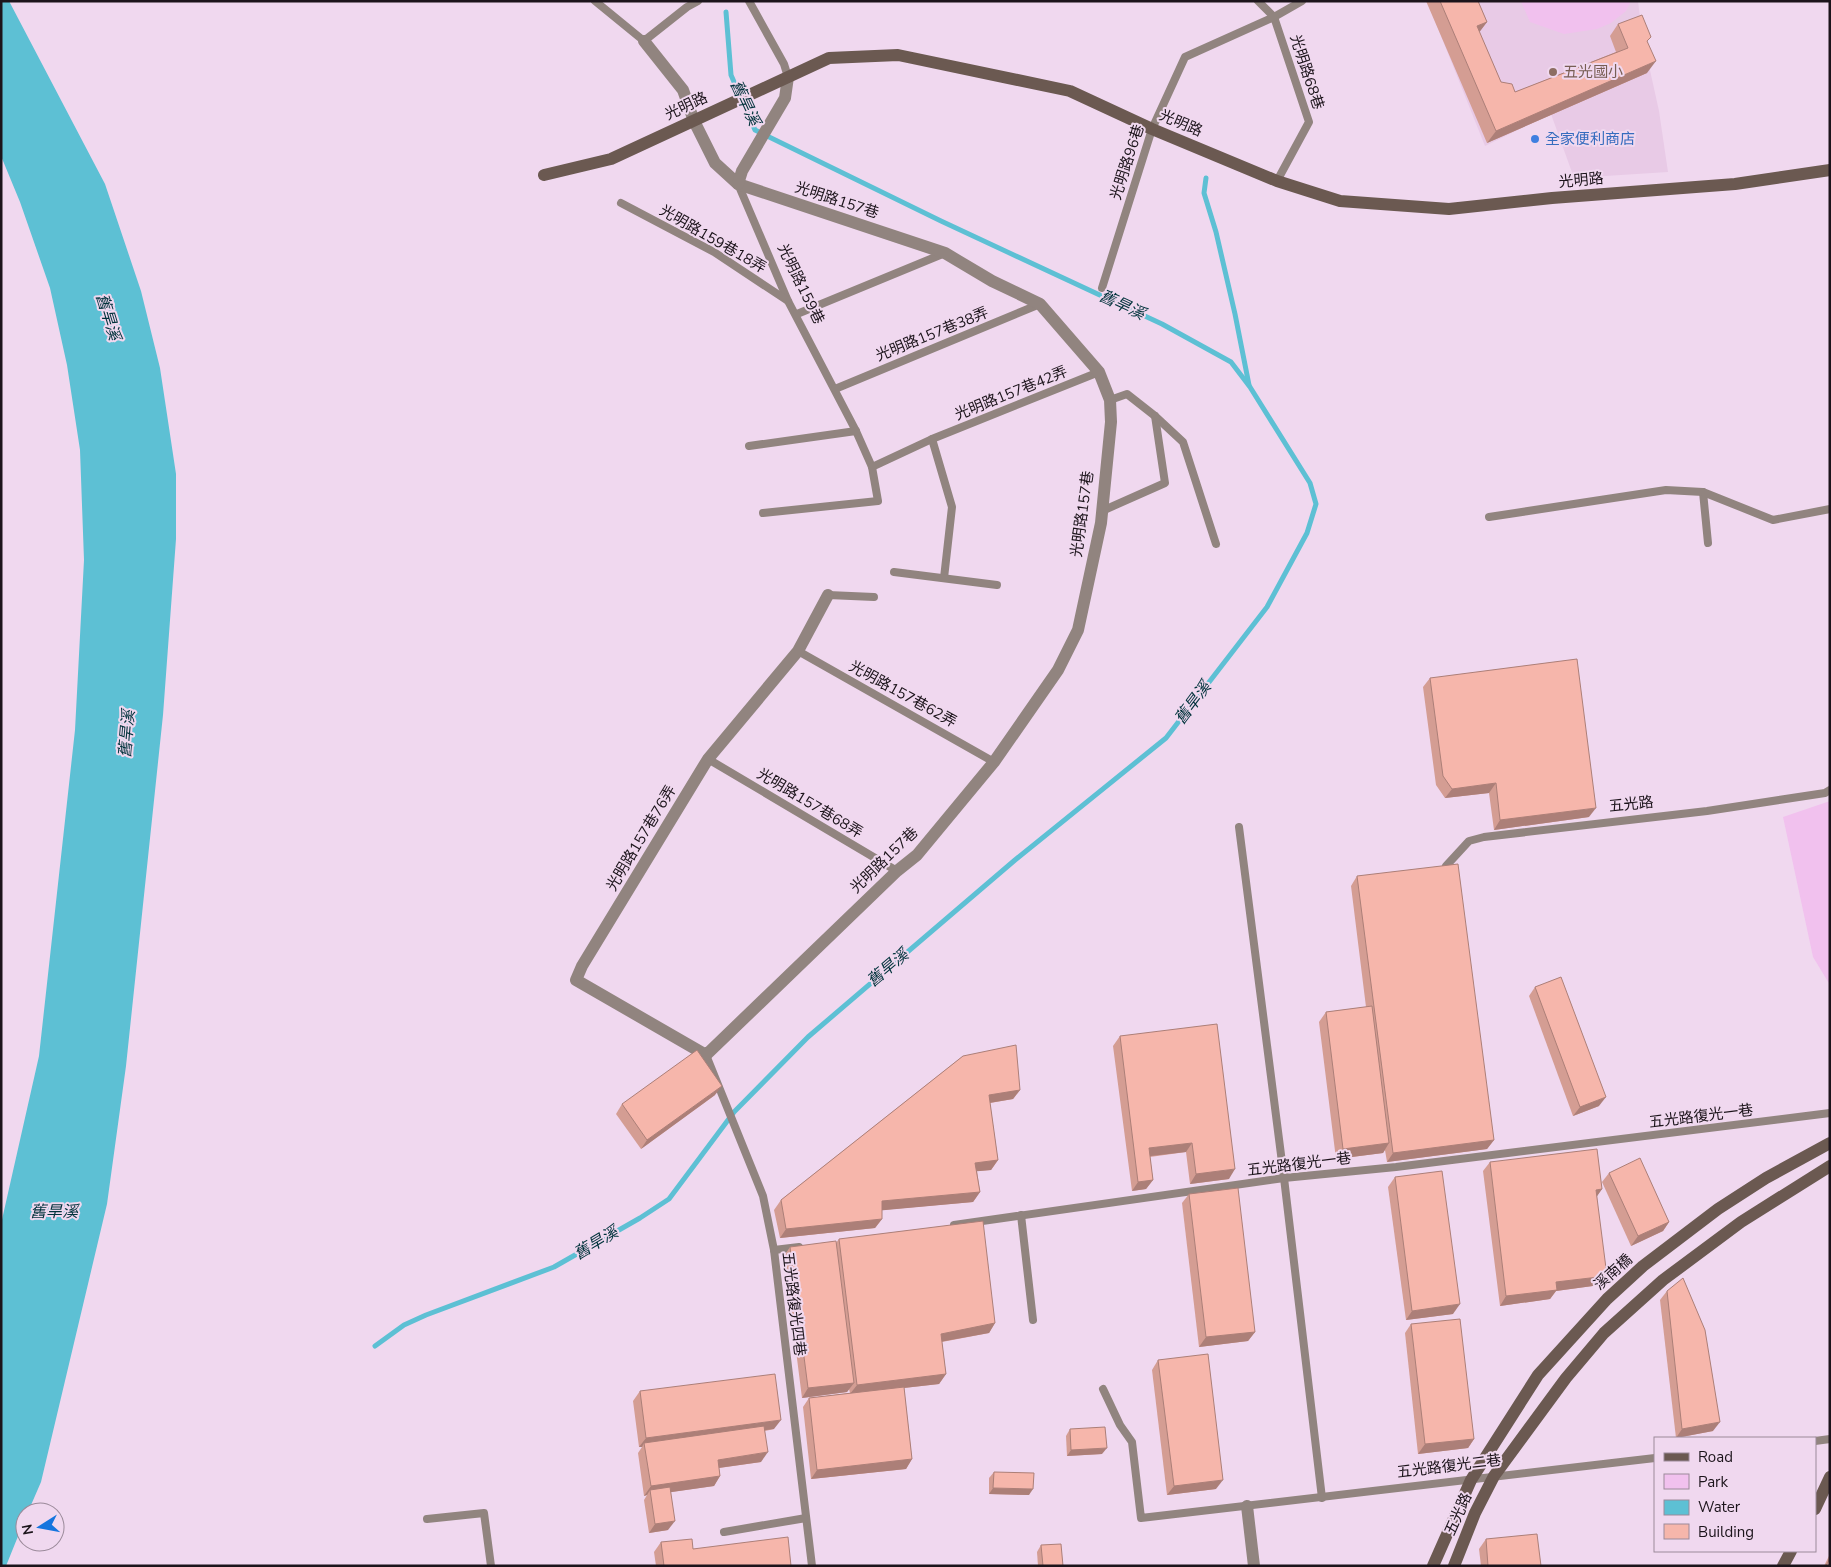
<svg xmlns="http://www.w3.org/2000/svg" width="1831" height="1567" font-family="'Nunito Sans','Noto Sans TC',sans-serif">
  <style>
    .built { fill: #e8cae6 }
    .green { fill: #f1c1ee }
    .water { fill: #5dc0d4 }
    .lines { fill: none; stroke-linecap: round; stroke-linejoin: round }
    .stream { stroke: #5dc0d4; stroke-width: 5 }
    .lane { stroke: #91847f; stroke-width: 8 }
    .street { stroke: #91847f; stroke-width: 12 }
    .secondary { stroke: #6b5951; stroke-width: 12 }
    .wall { fill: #d49d93 }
    .shaded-wall { fill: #ac7f78 }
    .building { fill: #f6b6ab; stroke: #ac7f78 }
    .education-dot { fill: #8d6e63; stroke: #f0d8ef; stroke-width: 2 }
    .shop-dot { fill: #3f7fe0; stroke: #f0d8ef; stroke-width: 2 }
    .labels { text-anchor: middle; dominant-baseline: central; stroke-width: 4; stroke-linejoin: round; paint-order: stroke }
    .street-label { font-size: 15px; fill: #1c141b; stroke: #f0d8ef }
    .education-label { font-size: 15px; fill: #785e54; stroke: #f0d8ef; text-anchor: start }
    .shop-label { font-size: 15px; fill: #366cbe; stroke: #f0d8ef; text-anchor: start }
    .water-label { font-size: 16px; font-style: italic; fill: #00323b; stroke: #f0d8ef }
  </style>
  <rect width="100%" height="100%" fill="#f0d8ef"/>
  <polygon class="built" points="1427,1 1638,1 1642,34 1659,111 1668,172 1574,178 1551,114 1485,146"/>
  <g class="green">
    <polygon points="1521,1 1631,1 1626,11 1611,23 1597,29 1564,34 1530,22"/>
    <polygon points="1830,801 1830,985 1813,957 1783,817"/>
  </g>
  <polygon class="water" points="1,1 9,1 105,184 141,291 160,368 176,474 176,539 163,715 126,1066 107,1204 41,1482 28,1512 25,1512 25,1519 6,1566 1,1566 1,1224 39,1056 75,730 84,560 80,450 67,365 50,288 20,202 1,156"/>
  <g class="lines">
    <g class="stream">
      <polyline points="1206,178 1204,193 1216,232 1235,314 1249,385"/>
      <polyline points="375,1346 404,1325 426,1315 554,1267 640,1218 669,1199 734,1112 808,1037 1015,860 1166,738 1267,607 1307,533 1316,504 1310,483 1250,387 1231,362 1162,324 941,221 755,130 731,75 726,12"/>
    </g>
    <g class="lane">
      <polyline points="595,1 644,41 687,7 698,1"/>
      <polyline points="749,1 784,64 788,77"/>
      <polyline points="1258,1 1274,17 1309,122 1277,181"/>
      <polyline points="738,184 788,301 856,431 872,467 878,501 763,513"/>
      <polyline points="621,203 714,252 788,301"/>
      <polyline points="1102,288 1152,129 1185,57 1274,17 1302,1"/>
      <polyline points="797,314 945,253"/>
      <polyline points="835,389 1040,304"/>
      <polyline points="1110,400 1127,394 1155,416 1183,442 1216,544"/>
      <polyline points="932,439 952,507 944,578"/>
      <polyline points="749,446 856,431"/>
      <polyline points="872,467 932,439 1099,372"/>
      <polyline points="1703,492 1708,543"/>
      <polyline points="1102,511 1165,483 1155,416"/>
      <polyline points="1489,517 1666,490 1703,492 1773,520 1830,509"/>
      <polyline points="894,572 997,585"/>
      <polyline points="828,595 874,597"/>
      <polyline points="798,651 994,762"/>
      <polyline points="708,759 897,871"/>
      <polyline points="1239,827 1284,1178 1322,1498"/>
      <polyline points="1446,866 1469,841 1484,837 1707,811 1825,793 1830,790"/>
      <polyline points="706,1055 763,1196 774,1250 812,1566"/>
      <polyline points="1021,1215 1033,1320"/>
      <polyline points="954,1225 1284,1178 1396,1167 1830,1113"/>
      <polyline points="774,1250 799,1247"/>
      <polyline points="1103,1389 1120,1425 1132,1442 1141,1518 1655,1458"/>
      <polyline points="1815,1441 1830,1439"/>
      <polyline points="427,1519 484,1513 491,1566"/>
      <polyline points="724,1532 806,1518"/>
    </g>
    <g class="street">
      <polyline points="644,41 683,90 694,121 715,163 738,184 945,253 992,281 1040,304 1099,372 1110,400 1111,422 1101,523 1078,630 1058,670 994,762 917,855 897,871 706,1055 576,980 582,966 708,759 798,651 828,595"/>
      <polyline points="738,184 742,171 785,98 788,77"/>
      <polyline points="1247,1506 1254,1566"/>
    </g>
    <g class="secondary">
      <polyline points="544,175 611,159 829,58 898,55 1070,91 1152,129 1277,181 1340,201 1449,209 1552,198 1735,184 1830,170"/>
      <polyline points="1815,1509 1830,1477"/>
      <polyline points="1433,1566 1471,1480 1538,1375 1607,1299 1643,1266 1718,1209 1766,1178 1830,1143"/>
      <polyline points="1454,1566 1475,1513 1494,1476 1566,1378 1604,1333 1663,1280 1741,1222 1830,1166"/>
      <polyline points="1783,1566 1791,1551"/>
    </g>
  </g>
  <g class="wall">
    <polygon points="1426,1 1478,1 1487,22 1479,32 1501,82 1515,92 1616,52 1610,36 1618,24 1648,42 1647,73 1487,143"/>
    <polygon points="1430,678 1589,817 1494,830 1489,793 1445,798 1436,785 1423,687"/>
    <polygon points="1357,876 1494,1140 1487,1149 1387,1162 1385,1150 1383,1153 1336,1159 1319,1022 1326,1012 1366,1007 1351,886"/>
    <polygon points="1535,987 1599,1106 1573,1116 1529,996"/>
    <polygon points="1120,1036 1229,1179 1190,1184 1186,1152 1150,1157 1153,1180 1146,1189 1132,1191 1113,1046"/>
    <polygon points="963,1056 1020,1090 1013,1099 990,1103 998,1160 991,1170 977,1171 980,1192 973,1202 882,1210 882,1219 875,1228 780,1238 774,1210 781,1200"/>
    <polygon points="715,1095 641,1149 616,1114 622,1104"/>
    <polygon points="1490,1162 1602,1189 1597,1196 1600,1285 1556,1291 1550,1299 1500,1306 1483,1171"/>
    <polygon points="1609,1173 1669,1222 1663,1231 1631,1246 1602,1182"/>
    <polygon points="1395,1177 1453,1314 1406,1320 1388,1187"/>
    <polygon points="1189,1194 1255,1332 1248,1341 1199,1347 1182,1203"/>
    <polygon points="839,1239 995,1323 989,1333 942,1342 946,1374 939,1384 904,1388 912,1459 906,1469 811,1479 803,1407 809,1398 850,1393 849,1389 847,1392 802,1398 784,1256 790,1247 836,1243"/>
    <polygon points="1667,1291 1713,1431 1676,1438 1660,1300"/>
    <polygon points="1411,1324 1474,1439 1468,1448 1418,1454 1405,1333"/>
    <polygon points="1158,1360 1216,1489 1167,1495 1152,1370"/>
    <polygon points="640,1391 774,1429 765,1431 761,1462 719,1468 720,1476 714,1486 671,1492 668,1530 649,1533 644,1500 647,1495 644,1496 638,1453 642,1447 639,1447 633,1401"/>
    <polygon points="1070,1429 1102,1454 1067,1456 1066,1436"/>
    <polygon points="994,1472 1029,1495 989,1494 989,1478"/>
    <polygon points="1486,1539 1541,1566 1481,1566 1479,1549"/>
    <polygon points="661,1542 693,1549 791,1566 656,1566 654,1552"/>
    <polygon points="1041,1545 1063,1566 1038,1566 1037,1552"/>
    <polygon points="1830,1554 1830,1566 1824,1566"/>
  </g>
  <g class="shaded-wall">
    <polygon points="1487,22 1478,34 1477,26"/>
    <polygon points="1656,61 1647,73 1487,143 1496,131"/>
    <polygon points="1496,783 1489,793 1445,798 1452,789"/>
    <polygon points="1596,808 1589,817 1494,830 1500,820"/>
    <polygon points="722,1086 715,1095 641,1149 647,1140"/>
    <polygon points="1020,1090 1013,1099 983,1104 989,1095"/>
    <polygon points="1606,1097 1599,1106 1573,1116 1580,1107"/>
    <polygon points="1494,1140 1487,1149 1387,1162 1393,1153"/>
    <polygon points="1192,1143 1186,1152 1142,1157 1149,1148"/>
    <polygon points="1389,1143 1383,1153 1336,1159 1343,1149"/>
    <polygon points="998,1160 991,1170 969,1172 975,1163"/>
    <polygon points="1235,1169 1229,1179 1190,1184 1196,1174"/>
    <polygon points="1153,1180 1146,1189 1132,1191 1138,1182"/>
    <polygon points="1602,1189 1595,1199 1596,1190"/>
    <polygon points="980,1192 973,1202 875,1211 882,1201"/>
    <polygon points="882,1219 875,1228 780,1238 786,1229"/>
    <polygon points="1669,1222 1663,1231 1631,1246 1638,1236"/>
    <polygon points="1607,1276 1600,1285 1556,1291 1550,1299 1500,1306 1506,1296 1556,1282"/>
    <polygon points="1460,1304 1453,1314 1406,1320 1412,1311"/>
    <polygon points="995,1323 989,1333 934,1343 941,1334"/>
    <polygon points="1255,1332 1248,1341 1199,1347 1206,1337"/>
    <polygon points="946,1374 939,1384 850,1394 857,1385"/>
    <polygon points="854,1383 847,1392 802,1398 808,1388"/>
    <polygon points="781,1420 774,1429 645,1446 644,1443 642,1447 639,1447 646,1438"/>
    <polygon points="1720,1422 1713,1431 1676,1438 1682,1429"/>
    <polygon points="1474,1439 1468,1448 1418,1454 1425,1444"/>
    <polygon points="1107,1448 1102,1454 1067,1456 1071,1450"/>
    <polygon points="768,1452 761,1462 711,1469 718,1460"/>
    <polygon points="912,1459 906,1469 811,1479 817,1470"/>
    <polygon points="720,1476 714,1486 651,1495 650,1490 647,1495 644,1496 651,1486"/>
    <polygon points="1223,1480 1216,1489 1167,1495 1174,1486"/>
    <polygon points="993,1488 1033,1489 1029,1495 989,1494"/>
    <polygon points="675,1521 668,1530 649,1533 655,1524"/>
  </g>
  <g class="building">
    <polygon points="1440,1 1478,1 1487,22 1477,26 1501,82 1512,84 1515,92 1628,48 1618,24 1642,15 1651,37 1647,41 1656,61 1496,131"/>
    <polygon points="1577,659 1596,808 1500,820 1496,783 1452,789 1443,776 1430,678"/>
    <polygon points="1458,864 1494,1140 1393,1153 1357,876"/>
    <polygon points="1561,977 1606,1097 1580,1107 1535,987"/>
    <polygon points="1372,1006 1389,1143 1343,1149 1326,1012"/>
    <polygon points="1217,1024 1235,1169 1196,1174 1192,1143 1149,1148 1153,1180 1138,1182 1120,1036"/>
    <polygon points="1016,1045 1020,1090 989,1095 998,1160 975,1163 980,1192 882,1201 882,1219 786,1229 781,1200 963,1056"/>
    <polygon points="697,1050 722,1086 647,1140 622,1104"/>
    <polygon points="1597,1149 1602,1189 1596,1190 1607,1276 1556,1282 1557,1290 1506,1296 1490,1162"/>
    <polygon points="1640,1158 1669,1222 1638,1236 1609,1173"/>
    <polygon points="1442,1171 1460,1304 1412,1311 1395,1177"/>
    <polygon points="1238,1188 1255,1332 1206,1337 1189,1194"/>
    <polygon points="983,1221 995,1323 941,1334 946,1374 857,1385 839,1239"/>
    <polygon points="836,1241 854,1383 808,1388 790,1247"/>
    <polygon points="1683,1278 1705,1330 1720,1422 1682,1429 1667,1291"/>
    <polygon points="1460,1319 1474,1439 1425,1444 1411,1324"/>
    <polygon points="1208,1354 1223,1480 1174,1486 1158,1360"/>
    <polygon points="775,1374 781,1420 646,1438 640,1391"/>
    <polygon points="904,1387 912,1459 817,1470 809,1398"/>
    <polygon points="764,1426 768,1452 718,1460 720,1476 651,1486 644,1443"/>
    <polygon points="1105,1427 1107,1448 1071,1450 1070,1429"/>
    <polygon points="994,1472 1034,1473 1033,1489 993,1488"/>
    <polygon points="670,1487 675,1521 655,1524 650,1490"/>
    <polygon points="1537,1534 1541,1566 1488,1566 1486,1539"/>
    <polygon points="788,1537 791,1566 664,1566 661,1542 692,1539 693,1549"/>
    <polygon points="1061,1544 1063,1566 1043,1566 1041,1545"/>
    <polygon points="1830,1558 1830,1566 1826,1566"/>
  </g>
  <circle class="education-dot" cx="1553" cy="72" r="5"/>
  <circle class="shop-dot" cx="1535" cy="139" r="5"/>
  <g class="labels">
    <g class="street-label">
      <text transform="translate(1307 72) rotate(72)">光明路68巷</text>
      <text transform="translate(686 106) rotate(-25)">光明路</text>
      <text transform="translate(1181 123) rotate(23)">光明路</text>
      <text transform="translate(1127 162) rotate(-72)">光明路96巷</text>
      <text transform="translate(1581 180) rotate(-5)">光明路</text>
      <text transform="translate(837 200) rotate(18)">光明路157巷</text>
      <text transform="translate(713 239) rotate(30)">光明路159巷18弄</text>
      <text transform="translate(801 284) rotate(64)">光明路159巷</text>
      <text transform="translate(932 334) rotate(-22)">光明路157巷38弄</text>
      <text transform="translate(1011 393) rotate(-22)">光明路157巷42弄</text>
      <text transform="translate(1082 514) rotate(-82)">光明路157巷</text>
      <text transform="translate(903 694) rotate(29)">光明路157巷62弄</text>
      <text transform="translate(810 803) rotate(31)">光明路157巷68弄</text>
      <text transform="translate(1631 804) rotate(-6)">五光路</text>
      <text transform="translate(641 838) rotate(-59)">光明路157巷76弄</text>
      <text transform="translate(884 860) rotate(-44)">光明路157巷</text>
      <text transform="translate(1701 1116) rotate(-7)">五光路復光一巷</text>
      <text transform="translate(1299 1164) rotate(-7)">五光路復光一巷</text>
      <text transform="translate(1613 1272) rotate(-42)">溪南橋</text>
      <text transform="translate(794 1304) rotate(83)">五光路復光四巷</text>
      <text transform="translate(1449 1466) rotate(-7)">五光路復光二巷</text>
      <text transform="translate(1458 1514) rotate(-66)">五光路</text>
    </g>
    <g class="education-label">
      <text x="1563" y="72">五光國小</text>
    </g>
    <g class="shop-label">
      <text x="1545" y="139">全家便利商店</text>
    </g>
    <g class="water-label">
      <text transform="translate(745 103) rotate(65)">舊旱溪</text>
      <text transform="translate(1122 305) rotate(25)">舊旱溪</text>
      <text transform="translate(108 317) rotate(73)">舊旱溪</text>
      <text transform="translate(1193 703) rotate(-53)">舊旱溪</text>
      <text transform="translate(127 734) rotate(-85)">舊旱溪</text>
      <text transform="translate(888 968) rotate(-40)">舊旱溪</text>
      <text x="54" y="1212">舊旱溪</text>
      <text transform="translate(596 1243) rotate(-31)">舊旱溪</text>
    </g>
  </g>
  <rect width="1831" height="1567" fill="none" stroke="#1c141b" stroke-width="5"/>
  <rect x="1654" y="1437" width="162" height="115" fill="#f0d8ef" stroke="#9b8a9a"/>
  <rect x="1664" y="1453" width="25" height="8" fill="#6b5951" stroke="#9b8a9a"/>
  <text x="1698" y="1462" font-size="15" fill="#1c141b">Road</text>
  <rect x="1664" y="1474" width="25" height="15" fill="#f1c1ee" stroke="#9b8a9a"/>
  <text x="1698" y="1487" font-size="15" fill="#1c141b">Park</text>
  <rect x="1664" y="1500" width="25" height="15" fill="#5dc0d4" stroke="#9b8a9a"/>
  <text x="1698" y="1512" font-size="15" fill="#1c141b">Water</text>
  <rect x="1664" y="1524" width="25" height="15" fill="#f6b6ab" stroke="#9b8a9a"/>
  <text x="1698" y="1537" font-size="15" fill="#1c141b">Building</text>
  <g transform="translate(40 1527) rotate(259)"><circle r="24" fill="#f0d8ef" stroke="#9b8a9a"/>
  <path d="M0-4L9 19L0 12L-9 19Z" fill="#1675de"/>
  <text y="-8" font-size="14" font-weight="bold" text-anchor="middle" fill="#1c141b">N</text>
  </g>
</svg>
